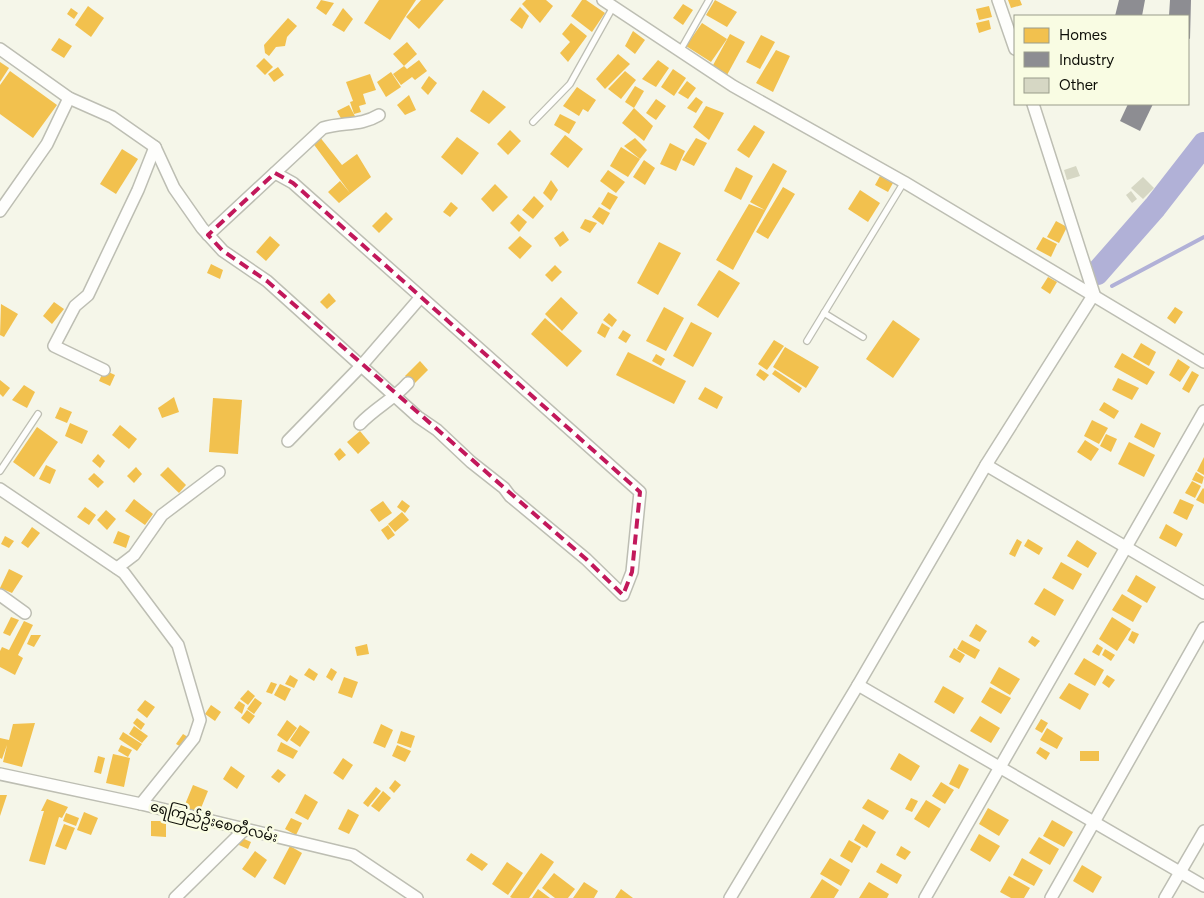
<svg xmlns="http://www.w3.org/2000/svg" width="1204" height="898" font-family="Figtree,'Noto Sans Myanmar',sans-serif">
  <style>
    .homes { fill: #f2c14e }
    .industry { fill: #8d8d92 }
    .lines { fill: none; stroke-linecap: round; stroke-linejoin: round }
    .stream { stroke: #b1b1d7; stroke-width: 4 }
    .river { stroke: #b1b1d7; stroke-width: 24 }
    .building { fill: #d6d7c4 }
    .lane-casing { stroke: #bdbeb3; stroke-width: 8 }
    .street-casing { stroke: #bdbeb3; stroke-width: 14 }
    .lane { stroke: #fefefc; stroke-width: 5.5 }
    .street { stroke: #fefefc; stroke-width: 11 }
    .marked { fill: none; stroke: #c2185b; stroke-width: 4; stroke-dasharray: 10 6; stroke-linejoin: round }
    .labels { text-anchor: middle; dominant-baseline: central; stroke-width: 5; stroke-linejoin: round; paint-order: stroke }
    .street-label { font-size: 14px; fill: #0c0d06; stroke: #f9fce3 }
  </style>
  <rect width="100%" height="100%" fill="#f5f6e9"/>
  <g class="homes">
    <polygon points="321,0 334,3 326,15 316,8"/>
    <polygon points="379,0 416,0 390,40 364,23"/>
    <polygon points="421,0 444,0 419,29 406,17"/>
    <polygon points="526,0 546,0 553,6 540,23 522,4"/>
    <polygon points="582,0 586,0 605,13 592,32 571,16"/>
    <polygon points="715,0 737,12 727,27 706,15"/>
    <polygon points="1008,0 1020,0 1022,5 1011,8"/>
    <polygon points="683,4 693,10 683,25 673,18"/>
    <polygon points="88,6 104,18 91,37 75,25"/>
    <polygon points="989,6 992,17 979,20 976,9"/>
    <polygon points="520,7 529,16 522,29 510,20"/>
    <polygon points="71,8 78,13 74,19 67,14"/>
    <polygon points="343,8 353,19 344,32 332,25"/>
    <polygon points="288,18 297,26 287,37 285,46 276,47 269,56 265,53 264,45"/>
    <polygon points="989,20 991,29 979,33 976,23"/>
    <polygon points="571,23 587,36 568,62 560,53 570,42 562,34"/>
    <polygon points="702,23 727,39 711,62 686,46"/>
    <polygon points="633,31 645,40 635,54 625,46"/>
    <polygon points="730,34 745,42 727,75 712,67"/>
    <polygon points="761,35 775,42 760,69 746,62"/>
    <polygon points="59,38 72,46 64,58 51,50"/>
    <polygon points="407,42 417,54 404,66 393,54"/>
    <polygon points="776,50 790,56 773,92 756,83"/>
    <polygon points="618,54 630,64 605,89 596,79"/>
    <polygon points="264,58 273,67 265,75 256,66"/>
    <polygon points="419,60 427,71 415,80 412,77 401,85 393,74 404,66 407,69"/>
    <polygon points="658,60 669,68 656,87 642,79"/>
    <polygon points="0,62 9,68 0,82"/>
    <polygon points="278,67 284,75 274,82 268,74"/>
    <polygon points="673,69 686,78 674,96 661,87"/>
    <polygon points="10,71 57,105 33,138 0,114 0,85"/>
    <polygon points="625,71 636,80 621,99 608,89"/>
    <polygon points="391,72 401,87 386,97 377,82"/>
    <polygon points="370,74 376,90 363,94 366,104 359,106 361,112 354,114 350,102 353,101 346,82"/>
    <polygon points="429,76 437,83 428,95 421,88"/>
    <polygon points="687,81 696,88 688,99 678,93"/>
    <polygon points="635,86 644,91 634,108 625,102"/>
    <polygon points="577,87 596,100 588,112 583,109 579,116 563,106"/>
    <polygon points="483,90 506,107 489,124 470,111"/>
    <polygon points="409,95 416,110 405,115 397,105"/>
    <polygon points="696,97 703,102 696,113 687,108"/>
    <polygon points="656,99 666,106 656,120 646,113"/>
    <polygon points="349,105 356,118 344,124 337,111"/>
    <polygon points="706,106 724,113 709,140 693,127"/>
    <polygon points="634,108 653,126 644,141 622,123"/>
    <polygon points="560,114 576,122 569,134 554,125"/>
    <polygon points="754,125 765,132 749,158 737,150"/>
    <polygon points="510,130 521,141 508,155 497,144"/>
    <polygon points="565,135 583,149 568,168 550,154"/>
    <polygon points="319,136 342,165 357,154 371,177 339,203 328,192 340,181 350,193 312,142"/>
    <polygon points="457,137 479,153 462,175 441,157"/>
    <polygon points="635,138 647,150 640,159 624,146"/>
    <polygon points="696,138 707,143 694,166 682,160"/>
    <polygon points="670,143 685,151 676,171 660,164"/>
    <polygon points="621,147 640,159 628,177 610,166"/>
    <polygon points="122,149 138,159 116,194 100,184"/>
    <polygon points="644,160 655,168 645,185 633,177"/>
    <polygon points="773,163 787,171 733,270 716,260 749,204 765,210 750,202"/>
    <polygon points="736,167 753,176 741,200 724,191"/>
    <polygon points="608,170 625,182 616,193 600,181"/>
    <polygon points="880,176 893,183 888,192 875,185"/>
    <polygon points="551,180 558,190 551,201 543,193"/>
    <polygon points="495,184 508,197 493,212 481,199"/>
    <polygon points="783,187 795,194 768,239 756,232"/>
    <polygon points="860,190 880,203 868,222 848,209"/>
    <polygon points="608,192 618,197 610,210 601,204"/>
    <polygon points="534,196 544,206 533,219 522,210"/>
    <polygon points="451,202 458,208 450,217 443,212"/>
    <polygon points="599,207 610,213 603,225 592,217"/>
    <polygon points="386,212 393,219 379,233 372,226"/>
    <polygon points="518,214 527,222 519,232 510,223"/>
    <polygon points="585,219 597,223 590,233 580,228"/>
    <polygon points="1056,221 1067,227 1059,243 1047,237"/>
    <polygon points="563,231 569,240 560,247 554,238"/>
    <polygon points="270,236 280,245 266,261 256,252"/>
    <polygon points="520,236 532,246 520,259 508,248"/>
    <polygon points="1043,237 1057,244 1051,257 1036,249"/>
    <polygon points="659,242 681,253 658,295 637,283"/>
    <polygon points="211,264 223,270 220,279 207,273"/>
    <polygon points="555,265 562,272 552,282 545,275"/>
    <polygon points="719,270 740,283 718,318 697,305"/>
    <polygon points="1048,277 1057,282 1050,294 1041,288"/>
    <polygon points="329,293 336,301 327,309 320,302"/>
    <polygon points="561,297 578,313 562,331 545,314"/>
    <polygon points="54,302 64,309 52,324 43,316"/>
    <polygon points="1,304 18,314 4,337 0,335"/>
    <polygon points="664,307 684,318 666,351 646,341"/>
    <polygon points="1175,307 1183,312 1175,324 1167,318"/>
    <polygon points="609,313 617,320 612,327 603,320"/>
    <polygon points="545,318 582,351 567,367 531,334"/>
    <polygon points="893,320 920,339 893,378 866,359"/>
    <polygon points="691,322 712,333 693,367 673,356"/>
    <polygon points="602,323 610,328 605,338 597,333"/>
    <polygon points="623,330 631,335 626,343 618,338"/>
    <polygon points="774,340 784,346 767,370 758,364"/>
    <polygon points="1141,343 1156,352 1149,366 1133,357"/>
    <polygon points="785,347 819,367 806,388 773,367"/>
    <polygon points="628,352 686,381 674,404 616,375"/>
    <polygon points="1122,353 1155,372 1147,385 1114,367"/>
    <polygon points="656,354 665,359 661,366 652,361"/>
    <polygon points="1178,359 1190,367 1180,382 1169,375"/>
    <polygon points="420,361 428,370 413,385 405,376"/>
    <polygon points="760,369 769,375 764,381 756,375"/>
    <polygon points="104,370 115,375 110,386 99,381"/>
    <polygon points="775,370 802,388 799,393 772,374"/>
    <polygon points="1192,371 1199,375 1189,393 1182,389"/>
    <polygon points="1118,378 1139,388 1132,400 1112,390"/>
    <polygon points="0,380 10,388 3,397 0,394"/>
    <polygon points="24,385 35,392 27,408 12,400"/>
    <polygon points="705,387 723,397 717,409 698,399"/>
    <polygon points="174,397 179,412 162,418 158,408"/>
    <polygon points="213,398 242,400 238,454 209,452"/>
    <polygon points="1104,402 1119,411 1114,419 1099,410"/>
    <polygon points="60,407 72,412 67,423 55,418"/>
    <polygon points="1092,420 1108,428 1099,444 1084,436"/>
    <polygon points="70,423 88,431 82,444 65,436"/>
    <polygon points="1141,423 1161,433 1154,448 1134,437"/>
    <polygon points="120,425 137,439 129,449 112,435"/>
    <polygon points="37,427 58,442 34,477 13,462"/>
    <polygon points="360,431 370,443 358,454 347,442"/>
    <polygon points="1106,434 1117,439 1111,452 1100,446"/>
    <polygon points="1085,440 1099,449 1091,461 1077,452"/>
    <polygon points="1129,442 1155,455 1144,477 1118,464"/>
    <polygon points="340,448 346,455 339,461 334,454"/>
    <polygon points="98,454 105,461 100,468 92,461"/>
    <polygon points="1204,457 1204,475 1197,471"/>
    <polygon points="46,465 56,470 50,484 39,479"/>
    <polygon points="136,467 142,474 134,483 127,476"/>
    <polygon points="168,467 186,485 179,493 160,475"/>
    <polygon points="1196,472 1204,477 1202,484 1192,480"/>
    <polygon points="94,473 104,482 98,488 88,479"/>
    <polygon points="1192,481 1201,486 1195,498 1185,493"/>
    <polygon points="1203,488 1204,489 1204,504 1196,500"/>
    <polygon points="134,499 153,514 145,525 125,511"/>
    <polygon points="1180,499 1194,505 1187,520 1173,513"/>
    <polygon points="402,500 410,506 405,513 397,507"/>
    <polygon points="383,501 392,513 379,522 370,510"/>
    <polygon points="85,507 96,515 89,525 77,517"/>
    <polygon points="106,510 116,519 107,530 97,520"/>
    <polygon points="402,512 409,520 395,532 388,524"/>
    <polygon points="1166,524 1183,534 1176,547 1159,538"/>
    <polygon points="388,525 395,535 388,540 381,530"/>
    <polygon points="32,527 40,533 28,548 21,543"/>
    <polygon points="118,531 130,536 126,548 113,543"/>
    <polygon points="5,536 14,541 9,548 1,544"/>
    <polygon points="1017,539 1022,542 1015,557 1009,554"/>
    <polygon points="1028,539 1043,548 1039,555 1024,546"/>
    <polygon points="1077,540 1097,553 1088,568 1067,556"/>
    <polygon points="1061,562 1082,574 1073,590 1052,578"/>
    <polygon points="9,569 23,576 12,593 0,588"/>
    <polygon points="1136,575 1156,587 1147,603 1127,591"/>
    <polygon points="1044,588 1064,600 1055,616 1034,604"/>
    <polygon points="1122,594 1142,606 1133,622 1112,610"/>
    <polygon points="11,617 19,620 10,636 3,633"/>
    <polygon points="1112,617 1131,629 1117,651 1099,639"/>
    <polygon points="24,621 33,625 18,655 23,658 15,675 0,667 0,651 2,647 9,650"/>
    <polygon points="976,624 987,631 980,642 969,636"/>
    <polygon points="1132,631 1139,634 1134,644 1128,640"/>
    <polygon points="31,635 41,635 34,647 27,644"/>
    <polygon points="1032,636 1040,641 1035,647 1028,642"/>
    <polygon points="962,640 980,650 975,659 957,649"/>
    <polygon points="367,644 369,654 357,656 355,647"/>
    <polygon points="1097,644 1103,648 1099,656 1092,652"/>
    <polygon points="954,648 965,655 960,663 949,657"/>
    <polygon points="1105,649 1115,655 1111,661 1102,655"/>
    <polygon points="1084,658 1104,670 1095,686 1074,674"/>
    <polygon points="999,667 1020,679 1010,695 990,683"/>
    <polygon points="309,668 318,674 314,681 304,675"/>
    <polygon points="331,668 337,672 332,681 326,677"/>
    <polygon points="290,675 298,680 294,688 285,684"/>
    <polygon points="1107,675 1115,680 1109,688 1102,683"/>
    <polygon points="344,677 358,682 352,698 338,693"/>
    <polygon points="271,682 277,684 272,694 266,692"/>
    <polygon points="1069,683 1089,694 1080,710 1059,698"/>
    <polygon points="280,684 291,689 285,701 274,695"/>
    <polygon points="943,686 964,698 954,714 934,702"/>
    <polygon points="990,687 1011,698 1001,714 981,702"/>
    <polygon points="248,690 255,696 248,705 240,699"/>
    <polygon points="255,698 262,703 254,714 247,709"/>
    <polygon points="145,700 155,707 147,718 137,710"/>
    <polygon points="239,701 245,705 242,714 234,708"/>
    <polygon points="211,705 221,712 215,721 205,714"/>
    <polygon points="247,710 255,716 249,724 241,718"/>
    <polygon points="980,716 1000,728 991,743 970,731"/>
    <polygon points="137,718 145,724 141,730 133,723"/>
    <polygon points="1041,719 1048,723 1042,733 1035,729"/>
    <polygon points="287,720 297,728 287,742 277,735"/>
    <polygon points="35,723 22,767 3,762 7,745 2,759 0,758 0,738 9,740 13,724"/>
    <polygon points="381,724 393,730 385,748 373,743"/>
    <polygon points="300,725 310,732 300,747 290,740"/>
    <polygon points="134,726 148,736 142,743 129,734"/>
    <polygon points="1047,728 1063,738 1057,749 1040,740"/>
    <polygon points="401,731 415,736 411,748 397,743"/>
    <polygon points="123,732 142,744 137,751 119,739"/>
    <polygon points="183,734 191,739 185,749 176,744"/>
    <polygon points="281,742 298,751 293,759 277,751"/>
    <polygon points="121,745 132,750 128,757 118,751"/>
    <polygon points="397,745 411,751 405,762 392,756"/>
    <polygon points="1040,747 1050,753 1046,760 1036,753"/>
    <rect x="1080" y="751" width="19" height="10"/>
    <polygon points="899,753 920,766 911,781 890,769"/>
    <polygon points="113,754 130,758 124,787 106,783"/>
    <polygon points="98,756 105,758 101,774 94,772"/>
    <polygon points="343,758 353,765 343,780 333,773"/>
    <polygon points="959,764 969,769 959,789 949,784"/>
    <polygon points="231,766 245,776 237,789 223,779"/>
    <polygon points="278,769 286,775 279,783 271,777"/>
    <polygon points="395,780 401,785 394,793 389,788"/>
    <polygon points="941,782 954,790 945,804 932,796"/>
    <polygon points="193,785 208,791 199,813 184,807"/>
    <polygon points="376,787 381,791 368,807 363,803"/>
    <polygon points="383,791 391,798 379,812 371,806"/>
    <polygon points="305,794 318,802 308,820 295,813"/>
    <polygon points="0,795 7,795 0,816"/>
    <polygon points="911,798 918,801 912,812 905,809"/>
    <polygon points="47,799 68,807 62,818 59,817 45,865 29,861 44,811 41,811"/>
    <polygon points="868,799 889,811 883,820 862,808"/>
    <polygon points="926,800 941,809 929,828 914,819"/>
    <polygon points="988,808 1009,820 999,836 979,824"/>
    <polygon points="348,809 359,815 349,834 338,829"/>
    <polygon points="84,812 98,818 91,835 77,830"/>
    <polygon points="66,813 79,818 76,826 63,821"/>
    <polygon points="291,818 302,823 296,835 285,829"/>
    <polygon points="1052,820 1073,832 1064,847 1043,836"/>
    <polygon points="151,821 166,821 166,837 151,836"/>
    <polygon points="64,824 75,828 66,850 55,846"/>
    <polygon points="863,824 876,832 867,848 854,840"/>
    <polygon points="979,834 1000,846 990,862 970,850"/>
    <polygon points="1039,837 1059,849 1050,865 1029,853"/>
    <polygon points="242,838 251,842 248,849 239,845"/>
    <polygon points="849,840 861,847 852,863 840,856"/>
    <polygon points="290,846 302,853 285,885 273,878"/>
    <polygon points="901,846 911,852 905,860 896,855"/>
    <polygon points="255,851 267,860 255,878 242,869"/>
    <polygon points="471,853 488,864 482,871 466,860"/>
    <polygon points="541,853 554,862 529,898 512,898 510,897"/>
    <polygon points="830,858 850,870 841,886 820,874"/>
    <polygon points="1022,858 1043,870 1034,886 1013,875"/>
    <polygon points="507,862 523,873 508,895 492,884"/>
    <polygon points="881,863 902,875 897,884 876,872"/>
    <polygon points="1082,865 1102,877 1093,893 1073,881"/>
    <polygon points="554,873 575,889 568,898 555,898 542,888"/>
    <polygon points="1009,876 1030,888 1024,898 1011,898 1000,892"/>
    <polygon points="822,879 839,890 834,898 810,898"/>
    <polygon points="584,882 598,891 594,898 573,898"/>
    <polygon points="869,882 889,894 887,898 859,898"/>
    <polygon points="538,889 550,898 532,898"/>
    <polygon points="621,889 633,898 615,898"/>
  </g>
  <g class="industry">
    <polygon points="1119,0 1145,0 1142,16 1115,16"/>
    <polygon points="1170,0 1191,0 1190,39 1188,38 1188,16 1169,16"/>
    <polygon points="1128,104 1153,104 1140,131 1120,121"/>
  </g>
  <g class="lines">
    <polyline class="stream" points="1112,286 1204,237"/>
    <polyline class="river" points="1097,273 1155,207 1204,144"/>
  </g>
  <g class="building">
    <polygon points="1076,166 1080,176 1067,180 1064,170"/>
    <polygon points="1143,177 1154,188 1143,199 1131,188"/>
    <polygon points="1131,191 1137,199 1132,203 1126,195"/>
  </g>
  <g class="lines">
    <g class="lane-casing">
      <g id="lane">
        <polyline points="680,51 709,0"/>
        <polyline points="533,122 570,84 613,7"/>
        <polyline points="824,313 863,337"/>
        <polyline points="807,341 904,182"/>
        <polyline points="0,471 38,414"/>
      </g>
    </g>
    <g class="street-casing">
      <g id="street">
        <polyline points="603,0 733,86 904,182 1204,362"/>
        <polyline points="998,0 1015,49"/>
        <polyline points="0,49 69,98 112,117 155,147 174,188 202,228 223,251 267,281 418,417 437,430 471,462 504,488 510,496 586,559 623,595 632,572 640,492 293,183 275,173"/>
        <polyline points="0,211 47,144 69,98"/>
        <path d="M208 235 323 128C343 122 361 126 379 115"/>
        <polyline points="104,370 54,346 75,306 88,295 138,190 155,147"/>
        <path d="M360 424C375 408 394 399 408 383"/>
        <polyline points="288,441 362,365 420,298"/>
        <polyline points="986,465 1204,593"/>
        <polyline points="0,489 124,573 178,645 200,720 194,738 141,804"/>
        <polyline points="117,568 134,555 162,515 219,472"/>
        <polyline points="0,595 25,613"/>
        <polyline points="858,685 1204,886"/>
        <polyline points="0,774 141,804 353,855 417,898"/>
        <polyline points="175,898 244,830"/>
        <polyline points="730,898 858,685 986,465 1094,294 1033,104"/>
        <polyline points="925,898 1204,411"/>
        <polyline points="1051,898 1204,628"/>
        <polyline points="1165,898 1204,831"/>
      </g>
    </g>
    <use href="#lane" class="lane"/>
    <use href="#street" class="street"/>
  </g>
  <path class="marked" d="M275 173 293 183 640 492 632 572 623 595 586 559 267 281 223 251 208 235Z"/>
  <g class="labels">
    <g class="street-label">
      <text transform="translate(214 822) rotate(14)">ရေကြည်ဦးစေတီလမ်း</text>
    </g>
  </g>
  <rect x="1014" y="15" width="175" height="90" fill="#f9fce3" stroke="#9a9c8b"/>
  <rect x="1024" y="28" width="25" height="15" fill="#f2c14e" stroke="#9a9c8b"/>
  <text x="1059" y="40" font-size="15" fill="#0c0d06">Homes</text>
  <rect x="1024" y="52" width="25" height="15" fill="#8d8d92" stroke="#9a9c8b"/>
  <text x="1059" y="65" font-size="15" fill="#0c0d06">Industry</text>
  <rect x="1024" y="78" width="25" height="15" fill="#d6d7c4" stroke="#9a9c8b"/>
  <text x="1059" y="90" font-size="15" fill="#0c0d06">Other</text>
</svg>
